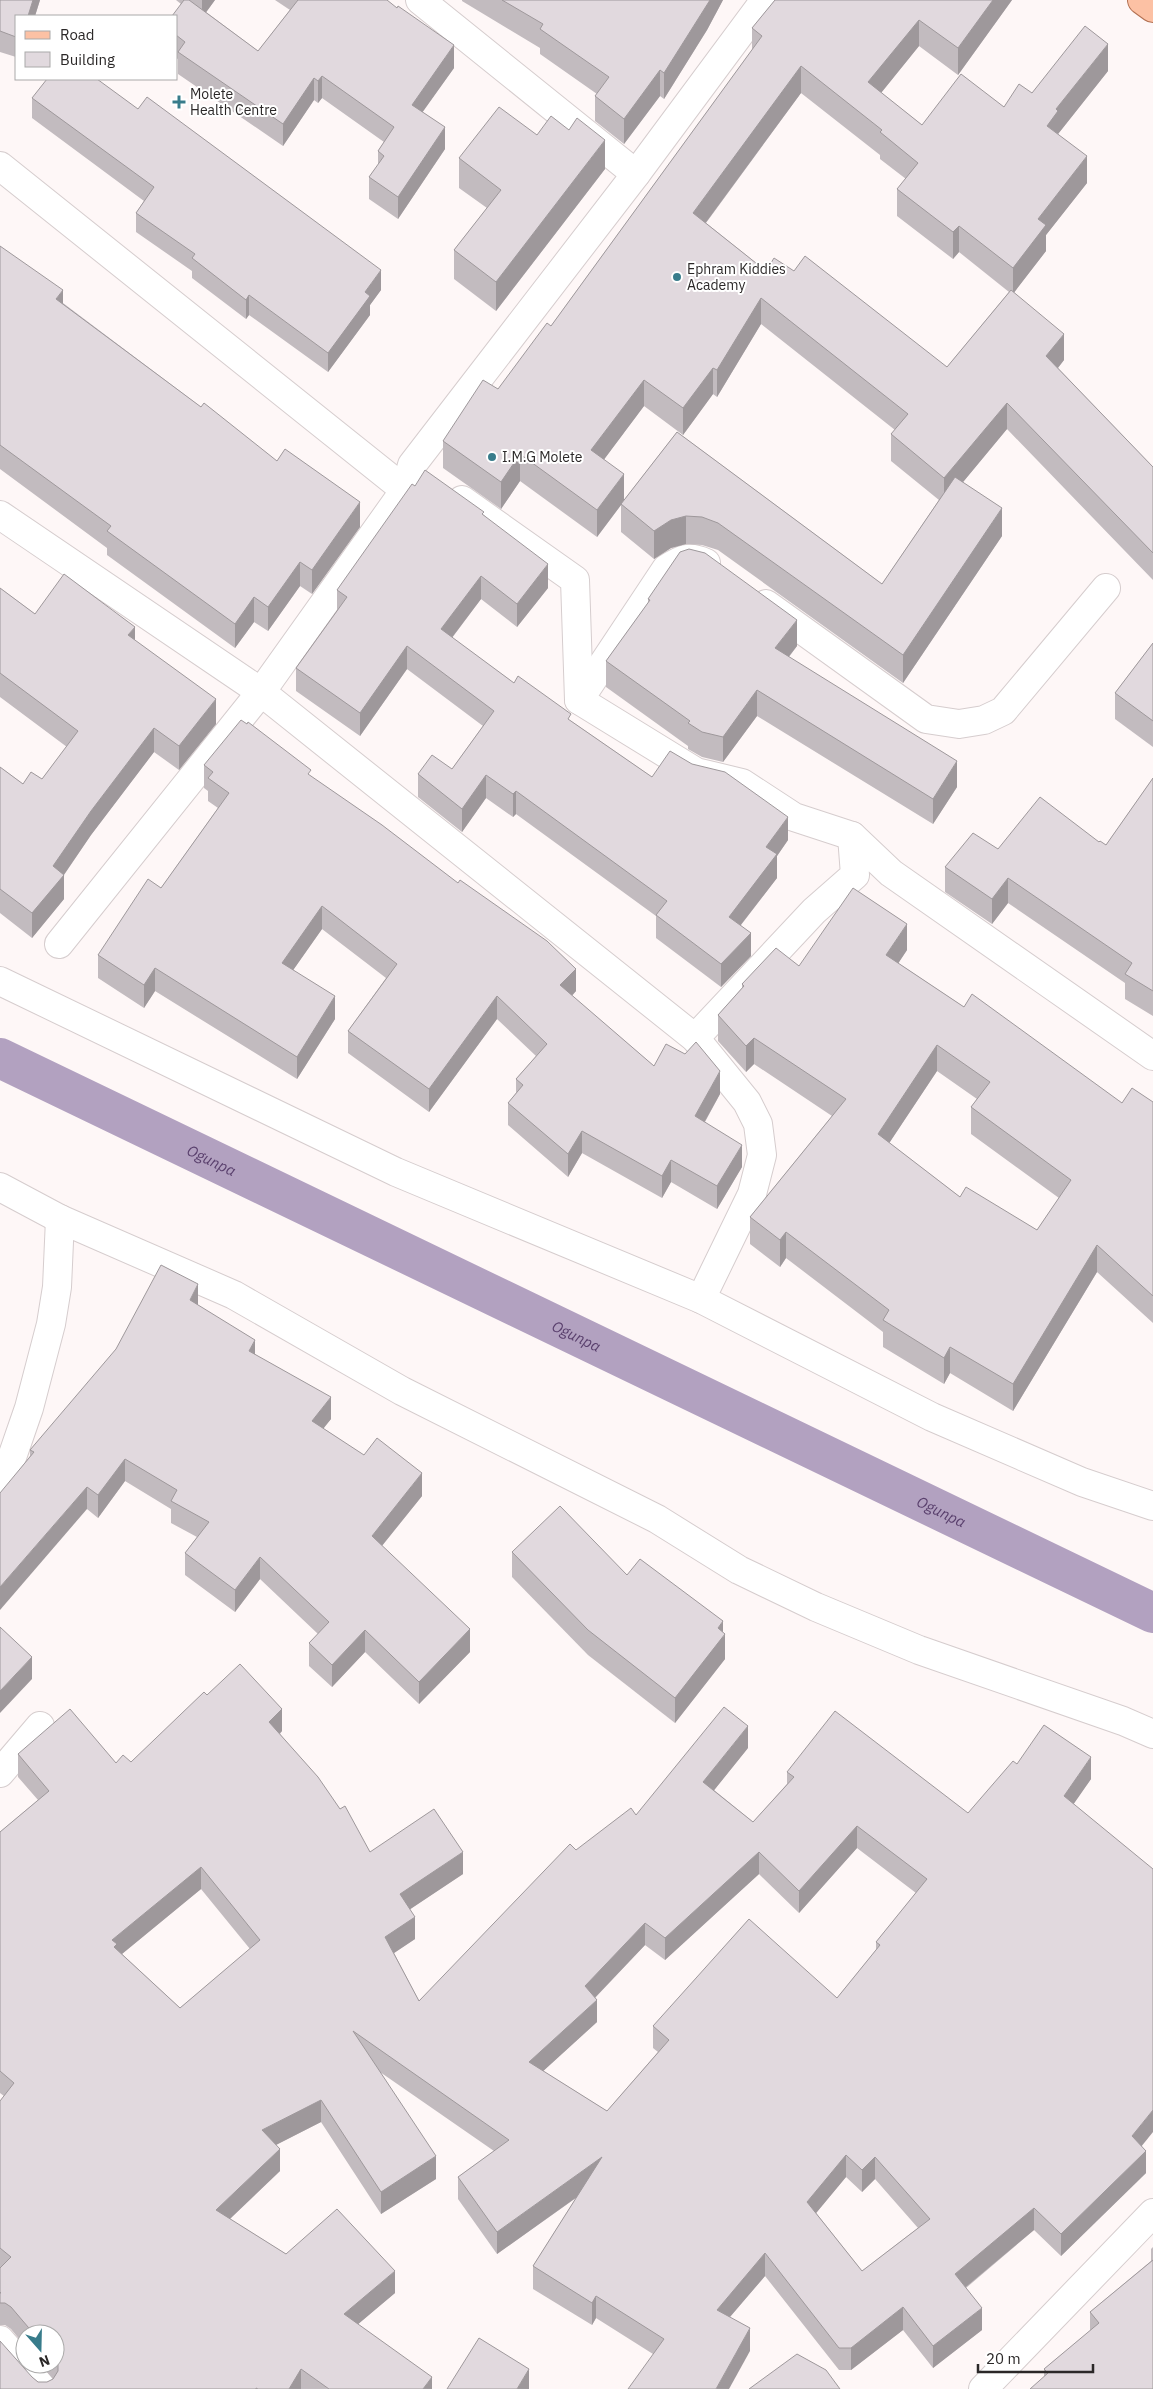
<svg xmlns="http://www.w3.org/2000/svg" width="1153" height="2389" font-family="'IBM Plex Sans',sans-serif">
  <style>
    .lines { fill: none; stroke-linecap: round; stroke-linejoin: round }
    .canal { stroke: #b2a1c0; stroke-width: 40 }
    .minor-casing { stroke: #d6cdce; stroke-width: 30 }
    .major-casing { stroke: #b27052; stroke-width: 30 }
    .minor { stroke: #fff; stroke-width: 28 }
    .major { stroke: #fcc1a4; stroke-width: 28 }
    .wall { fill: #c2bbbf; fill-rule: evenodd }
    .shaded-wall { fill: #9e989b }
    .building { fill: #e1d9de; stroke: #9e989b; fill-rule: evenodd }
    .poi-dot { fill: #387c8b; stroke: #fff; stroke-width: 2 }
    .labels { text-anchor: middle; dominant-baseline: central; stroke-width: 4; stroke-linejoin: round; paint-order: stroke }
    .poi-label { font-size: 14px; fill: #2b2828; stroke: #fff; text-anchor: start }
    .water-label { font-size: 15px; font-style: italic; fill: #5a406d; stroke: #fff }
  </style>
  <rect width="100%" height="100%" fill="#fef7f7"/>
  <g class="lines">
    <path class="canal" id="s1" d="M0 1058 1153 1613"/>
    <g class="minor-casing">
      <g id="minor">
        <polyline points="420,0 636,174"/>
        <polyline points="0,166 405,490"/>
        <polyline points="462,500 575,580 579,700 696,772 742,783 794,817 852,836"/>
        <polyline points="0,515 261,692 695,1038 747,1102 758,1124 762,1155 752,1194 701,1299"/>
        <polyline points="766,604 926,719 959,724 984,720 1003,711 1106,588"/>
        <path d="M579 700 666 569C681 559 689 555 706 563"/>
        <polyline points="59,944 261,692 405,490 412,465 636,174 765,0"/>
        <polyline points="0,981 396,1172 701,1299 932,1417 1082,1482 1153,1506"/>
        <polyline points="695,1038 814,911 855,875 852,836 891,873 1153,1056"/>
        <polyline points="0,1187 60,1219 234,1295 402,1391 657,1519 739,1570 816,1607 919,1650 1123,1721 1153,1734"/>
        <polyline points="0,1492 29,1408 51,1324 57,1287 60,1219"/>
        <polyline points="0,1773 40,1726"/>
        <polyline points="0,2340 43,2389"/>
        <polyline points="983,2389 1153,2213"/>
      </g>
    </g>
    <g class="major-casing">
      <polyline id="major" points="1142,0 1153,8"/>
    </g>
    <use href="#minor" class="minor"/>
    <use href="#major" class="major"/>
  </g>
  <g class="wall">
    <polygon points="0,0 40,0 35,16 16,16 16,57 0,52"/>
    <polygon points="176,0 215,0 206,12 258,51 290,10 275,0 387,0 454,68 422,112 445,149 398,219 369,199 369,177 378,165 378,151 384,142 322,98 318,103 314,100 283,146 178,74 178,59 176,58 176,16 181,4"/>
    <polygon points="462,0 723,0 707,30 664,99 660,96 624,144 595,121 595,96 597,94 540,54 540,48 462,1"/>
    <path d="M775 0H1012L958 75 919 46 881 93 922 125 1004 107 1032 93 1108 71 1058 134 1087 183 1046 235V251L1014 292 1064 360 1058 368 1153 467V580L1007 429 963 482 1002 536 903 683 718 550 702 545 686 544 671 548 654 559 621 532V505L597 537 520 481 501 509 443 468V441L498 389 551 326 752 50V28ZM801 93 880 155V159L906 179 897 189V216L953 259 959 252 1009 292 947 367 766 271 706 223ZM761 324 895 430 891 434V461L939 500 882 584 677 432 624 500 604 459 644 406 683 435 713 394 717 397Z"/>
    <polygon points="32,98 381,290 370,305 370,315 328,372 249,315 246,319 192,278 192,271 136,232 136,213 144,201 32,118"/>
    <polygon points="537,135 605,169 496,311 454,279 454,250 487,208 459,188 459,158"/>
    <polygon points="0,246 63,303 360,527 312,594 300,586 268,631 254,622 235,648 107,555 107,548 0,469"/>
    <polygon points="415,486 484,515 548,588 517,627 481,599 452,638 514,683 571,721 652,777 788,840 777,856 777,878 741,925 751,956 721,987 656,938 656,916 516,814 513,817 486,798 462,832 418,797 418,774 452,769 483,726 407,669 360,736 296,691 296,668 337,611 337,590"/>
    <polygon points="0,588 35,614 135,640 216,724 179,770 154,752 91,835 64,875 64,899 32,938 0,913 0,767 23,784 42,779 67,747 0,697"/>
    <polygon points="648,599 797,646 789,657 957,787 933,824 757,716 723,762 702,757 688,749 688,746 606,687 606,661 648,603"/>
    <polygon points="1153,643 1153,747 1115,719 1115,693"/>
    <polygon points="204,765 311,777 576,991 572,996 654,1066 720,1094 705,1122 742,1167 717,1209 671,1182 662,1198 582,1153 568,1177 508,1125 508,1103 516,1093 516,1079 536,1056 497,1019 429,1112 348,1053 348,1031 386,978 322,929 293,970 335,1019 297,1079 155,991 144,1008 98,978 98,955 161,888 218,808 208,801 208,791 204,788"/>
    <polygon points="1153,778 1153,1016 1125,999 1125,983 1008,903 992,924 945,892 945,867 998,849 1099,842 1106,845"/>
    <path d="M907 950 898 963 964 1007 1122 1103 1153 1102V1323L1097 1272 1013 1411 950 1373 944 1384 883 1347V1332L786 1258 780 1267 750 1244V1217L832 1116 754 1064 746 1072 718 1041V1015L742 988V984L799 966ZM937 1071 977 1099 971 1107V1134L1059 1198 1037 1230 960 1197 889 1143Z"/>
    <polygon points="198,1305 331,1419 323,1428 422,1496 382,1546 470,1652 419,1704 365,1652 332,1687 309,1666 309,1643 318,1634 260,1579 235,1612 185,1575 185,1553 197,1537 171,1523 171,1509 125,1481 98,1518 87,1509 11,1481 30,1456 30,1450"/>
    <polygon points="512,1552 627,1575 723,1632 725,1659 675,1723 588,1655 512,1577"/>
    <path d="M207 1695 282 1731 280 1734 370 1852 463 1874 410 1909 415 1939 394 1953 419 2001 576 1850 748 1748 714 1790 753 1822 787 1784V1772L968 1813 1017 1764 1091 1779 1073 1804 1142 2146 1146 2173 1061 2256 1034 2230 966 2288 982 2330 933 2368 903 2330 851 2370H839L765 2276 730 2317 750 2351 653 2354 596 2318 592 2325 533 2289V2266L576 2198 497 2254 458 2199V2177L494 2151 380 2072 436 2179 381 2214 321 2122 276 2145 280 2171 230 2219 286 2254 395 2293 358 2324 432 2389H0L32 2377 38 2382H47L53 2379 40 2364H55V2334H25V2346L11 2329 5 2325H0V2101L4 2096 0 2093V1832L38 1800 18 1777V1754L116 1763 131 1762ZM857 1848 916 1893 876 1942V1950L837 1998 653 2026V2048L658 2052 607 2111 543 2071 597 2022 595 1998 645 1945 665 1960 759 1874 799 1913ZM201 1889 250 1949 180 2008 122 1954ZM846 2177 862 2192 875 2179 918 2228 862 2271 816 2213Z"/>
    <polygon points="1153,2247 1153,2389 1044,2376 1044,2369 1090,2331 1090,2312 1151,2261 1151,2249"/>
  </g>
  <g class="shaded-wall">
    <polygon points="33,0 40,0 35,16 28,16"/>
    <polygon points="202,0 215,0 202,18"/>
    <polygon points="710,0 723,0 707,30 664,99 664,73"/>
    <polygon points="993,0 1012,0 958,75 958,48"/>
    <polygon points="919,20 919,46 868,109 868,82"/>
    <polygon points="1108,44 1108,71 1058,134 1047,126 1056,109"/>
    <polygon points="454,45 454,68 412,127 412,105"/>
    <polygon points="801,66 801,93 693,240 693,213"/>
    <polygon points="660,70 660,96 624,144 624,119"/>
    <polygon points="322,76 322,98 318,103 318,81"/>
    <polygon points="314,78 314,100 283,146 283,124"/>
    <polygon points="445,127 445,149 398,219 398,197"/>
    <polygon points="605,140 605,169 496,311 496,282"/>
    <polygon points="1087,156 1087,183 1046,235 1046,251 1013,294 1013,268 1038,219"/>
    <polygon points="959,226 959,252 953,259 953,232"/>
    <polygon points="381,270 381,290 370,305 370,315 328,372 328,353 365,292"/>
    <polygon points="63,290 63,314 56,299"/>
    <polygon points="249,295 249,315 246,319 246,300"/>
    <polygon points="761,298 761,324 717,397 717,370"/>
    <polygon points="1064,334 1064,360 1046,383 1046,356"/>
    <polygon points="713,368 713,394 683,435 683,408"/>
    <polygon points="644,380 644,406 591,477 591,450"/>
    <polygon points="1007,403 1007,429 944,505 944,478"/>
    <polygon points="520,454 520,481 501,509 501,482"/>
    <polygon points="624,474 624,501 597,537 597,510"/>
    <polygon points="360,502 360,527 312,594 312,570"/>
    <polygon points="1002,508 1002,536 903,683 903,655"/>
    <polygon points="686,516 686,544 671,548 654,559 654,531 671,520"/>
    <polygon points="300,562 300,586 268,631 268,607"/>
    <polygon points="548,564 548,588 517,627 517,604"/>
    <polygon points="481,576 481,599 441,652 441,629"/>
    <polygon points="254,597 254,622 235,648 235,624"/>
    <polygon points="797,620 797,646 775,674 775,648"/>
    <polygon points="135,627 135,651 128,635"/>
    <polygon points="407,646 407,669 360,736 360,713"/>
    <polygon points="757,690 757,716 723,762 723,737"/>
    <polygon points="216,699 216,724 179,770 179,746"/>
    <polygon points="154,728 154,752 91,835 63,876 64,875 64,899 32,938 32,913 53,866 91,811"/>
    <polygon points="957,761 957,787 933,824 933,799"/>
    <polygon points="486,775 486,798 462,832 462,809"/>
    <polygon points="516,791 516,814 513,817 513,794"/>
    <polygon points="788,817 788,840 777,856 777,878 729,940 729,917 766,847"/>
    <polygon points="1008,878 1008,903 992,924 992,899"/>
    <polygon points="322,906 322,929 282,986 282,963"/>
    <polygon points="907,924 907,950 886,982 886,955"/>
    <polygon points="751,933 751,956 721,987 721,964"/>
    <polygon points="155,968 155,991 144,1008 144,985"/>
    <polygon points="576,969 576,991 560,1008 560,985"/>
    <polygon points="335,996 335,1019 297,1079 297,1057"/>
    <polygon points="497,996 497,1019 429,1112 429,1089"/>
    <polygon points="754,1038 754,1064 746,1072 746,1046"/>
    <polygon points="937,1045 937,1071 878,1160 878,1134"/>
    <polygon points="720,1071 720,1094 695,1139 695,1116"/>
    <polygon points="582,1131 582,1153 568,1177 568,1154"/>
    <polygon points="742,1145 742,1167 717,1209 717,1186"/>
    <polygon points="671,1160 671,1182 662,1198 662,1176"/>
    <polygon points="786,1232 786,1258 780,1267 780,1240"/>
    <polygon points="1097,1245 1097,1272 1013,1411 1013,1384"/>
    <polygon points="198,1284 198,1306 190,1300"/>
    <polygon points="255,1340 255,1362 249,1351"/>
    <polygon points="950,1347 950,1373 944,1384 944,1358"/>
    <polygon points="331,1397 331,1419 312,1443 312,1421"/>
    <polygon points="125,1459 125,1481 98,1518 98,1495"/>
    <polygon points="422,1473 422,1496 372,1558 372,1536"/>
    <polygon points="87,1487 87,1509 0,1610 0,1587"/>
    <polygon points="260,1557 260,1579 235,1612 235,1590"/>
    <polygon points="723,1621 723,1637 725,1634 725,1659 675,1723 675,1698 718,1628"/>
    <polygon points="470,1629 470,1652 419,1704 419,1682"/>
    <polygon points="365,1630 365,1652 332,1687 332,1665"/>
    <polygon points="32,1657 32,1679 0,1713 0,1691"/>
    <polygon points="282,1709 282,1731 269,1744 269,1722"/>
    <polygon points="748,1726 748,1748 703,1804 703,1782"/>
    <polygon points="1091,1757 1091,1779 1064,1818 1064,1796"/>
    <polygon points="857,1826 857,1848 799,1913 799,1891"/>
    <polygon points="463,1852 463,1874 400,1916 400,1894"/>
    <polygon points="759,1852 759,1874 665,1960 665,1938"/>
    <polygon points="201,1867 201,1889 117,1958 112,1940"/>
    <polygon points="415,1917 415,1939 385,1959 385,1937"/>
    <polygon points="645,1923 645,1945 585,2008 585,1986"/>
    <polygon points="597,2000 597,2022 529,2084 529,2062"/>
    <polygon points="321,2100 321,2122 262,2152 262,2130"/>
    <polygon points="1153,2110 1153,2132 1132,2158 1132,2136"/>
    <polygon points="280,2149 280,2171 216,2232 216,2210"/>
    <polygon points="1146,2151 1146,2173 1061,2256 1061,2234"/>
    <polygon points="846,2155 846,2177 807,2224 807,2202"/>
    <polygon points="436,2156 436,2179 381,2214 381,2192"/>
    <polygon points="602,2157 602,2179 497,2254 497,2232"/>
    <polygon points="875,2157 875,2179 862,2192 862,2170"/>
    <polygon points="1034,2208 1034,2230 955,2296 955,2274"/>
    <polygon points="765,2253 765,2276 717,2332 717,2310"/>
    <polygon points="395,2271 395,2293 344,2336 344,2314"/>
    <polygon points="596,2296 596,2318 592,2325 592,2303"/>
    <polygon points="903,2307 903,2330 851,2370 851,2348"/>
    <polygon points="982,2308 982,2330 933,2368 933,2346"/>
    <polygon points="750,2328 750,2351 729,2389 716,2389"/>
    <polygon points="301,2369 301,2389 289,2389"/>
    <polygon points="529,2369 529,2389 517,2389"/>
    <polygon points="432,2377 432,2389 423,2389"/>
  </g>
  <g class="building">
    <polygon points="0,0 33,0 28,16 16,16 16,37 0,31"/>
    <polygon points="184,0 189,0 258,51 298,0 387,0 397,8 398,6 454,45 412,105 445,127 398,197 369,177 384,156 378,151 394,127 322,76 318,81 314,78 283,124 178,52 185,42 176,35 176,16 172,16"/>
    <polygon points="502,0 710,0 664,73 660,70 624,119 595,96 609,77 540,29 543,24"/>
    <polygon points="775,0 993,0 958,48 919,20 868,82 922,125 961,74 1004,107 1019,84 1032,93 1085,26 1108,44 1056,109 1058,111 1047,126 1087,156 1038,219 1046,225 1013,268 959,226 953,232 897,189 918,163 880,132 882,130 801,66 693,213 766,271 774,258 794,271 805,256 947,367 1011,290 1064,334 1046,356 1153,467 1153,553 1007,403 944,478 891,434 908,414 761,298 717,370 713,368 683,408 644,380 591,450 624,474 597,510 520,454 501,482 443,441 483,380 498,389 547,323 551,326 762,36 752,28"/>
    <polygon points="47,79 97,79 138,109 147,97 381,270 365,292 370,296 328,353 249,295 246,300 192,258 195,254 136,213 154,187 32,98"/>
    <polygon points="499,107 537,135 551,116 569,130 577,118 605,140 496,282 454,250 501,190 459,158"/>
    <polygon points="0,246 63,290 56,299 201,407 204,403 277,461 285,449 360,502 312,570 300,562 268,607 254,597 235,624 107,531 111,526 0,445"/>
    <polygon points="677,432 882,584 955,477 1002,508 903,655 718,523 702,517 686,516 671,520 654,531 621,504"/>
    <polygon points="425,470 484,512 482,514 548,564 517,604 481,576 441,629 514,683 518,676 571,714 568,719 652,777 670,751 692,764 725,772 788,817 766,847 777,854 729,917 751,933 721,964 656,915 667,901 516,791 513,794 486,775 462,809 418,774 432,755 452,769 494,711 407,646 360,713 296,668 347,597 337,590 412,484 415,486"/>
    <polygon points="689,549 705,553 797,620 775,648 957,761 933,799 757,690 723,737 702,732 688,723 690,721 606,661 650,600 648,599 680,552"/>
    <polygon points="64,574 135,627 128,635 216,699 179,746 154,728 91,811 53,866 64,875 32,913 0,889 0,767 23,784 31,772 42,779 78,731 0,673 0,588 35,614"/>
    <polygon points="1153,643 1153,721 1115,693"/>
    <polygon points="241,720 247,724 248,722 311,770 308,774 382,825 458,883 460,880 547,941 576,969 560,985 654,1066 666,1044 685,1054 696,1042 720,1071 695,1116 742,1145 717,1186 671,1160 662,1176 582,1131 568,1154 508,1103 523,1085 516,1079 547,1044 497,996 429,1089 348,1031 397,964 322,906 282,963 335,996 297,1057 155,968 144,985 98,955 148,879 161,888 229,793 208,778 213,772 204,765"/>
    <polygon points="1153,778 1153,991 1125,974 1132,963 1008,878 992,899 945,867 973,833 998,849 1040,797 1099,842 1100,841 1106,845"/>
    <path d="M853 888 907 924 886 955 964 1007 972 994 1122 1103 1132 1088 1153 1102V1296L1097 1245 1013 1384 950 1347 944 1358 883 1320 889 1310 786 1232 780 1240 750 1217 846 1099 754 1038 746 1046 718 1015 744 986 742 984 776 948 799 966ZM937 1045 990 1082 971 1107 1071 1180 1037 1230 966 1187 960 1197 878 1134Z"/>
    <polygon points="161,1265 198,1284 190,1300 255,1340 249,1351 331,1397 312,1421 364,1455 377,1438 422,1473 372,1536 470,1629 419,1682 365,1630 332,1665 309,1643 329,1622 260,1557 235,1590 185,1553 209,1522 171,1501 177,1490 125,1459 98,1495 87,1487 0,1587 0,1493 34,1452 30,1450 116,1349"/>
    <polygon points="560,1506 627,1575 640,1559 723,1621 718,1628 725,1634 675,1698 588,1630 512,1552"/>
    <polygon points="0,1627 32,1657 0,1691"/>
    <path d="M240 1664 282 1709 269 1722 318 1777 340 1809 345 1806 370 1852 434 1809 463 1852 400 1894 415 1917 385 1937 419 2001 570 1844 576 1850 631 1808 636 1815 724 1707 748 1726 703 1782 753 1822 794 1777 787 1772 835 1711 968 1813 1013 1761 1017 1764 1044 1725 1091 1757 1064 1796 1153 1869V2110L1132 2136 1146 2151 1061 2234 1034 2208 955 2274 982 2308 933 2346 903 2307 851 2348H839L765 2253 717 2310 750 2328 716 2389H628L664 2339 596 2296 592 2303 533 2266 602 2157 497 2232 458 2177 509 2140 353 2031 436 2156 381 2192 321 2100 262 2130 280 2149 216 2210 286 2254 337 2209 395 2271 344 2314 432 2377 423 2389H329L301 2369 289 2389H258L256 2388V2389H0V2341L32 2377 38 2382H47L53 2379 58 2371V2363L55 2360V2334H34L11 2307 5 2303H0V2293H1L0 2292V2268L11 2257 0 2248V2101L14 2083 0 2071V1832L49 1791 18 1754 70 1709 116 1763 123 1755 131 1762 204 1692 207 1695ZM857 1826 927 1879 876 1942 880 1945 837 1998 749 1919 653 2026 669 2040 607 2111 529 2062 597 2000 585 1986 645 1923 665 1938 759 1852 799 1891ZM201 1867 260 1940 180 2008 114 1947 117 1944 112 1940ZM846 2155 862 2170 875 2157 930 2219 862 2271 807 2202Z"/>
    <polygon points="1153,2260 1153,2389 1030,2389 1048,2373 1044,2369 1099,2323 1090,2312"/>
    <polygon points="479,2338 529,2369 517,2389 447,2389"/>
    <polygon points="797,2354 826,2370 840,2389 749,2389"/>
  </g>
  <g class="poi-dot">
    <path d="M176.5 94.5h5v5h5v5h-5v5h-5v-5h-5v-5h5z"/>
    <circle cx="677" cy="277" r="5"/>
    <circle cx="492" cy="457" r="5"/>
  </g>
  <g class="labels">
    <g class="poi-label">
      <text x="190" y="94">Molete<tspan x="190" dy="16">Health Centre</tspan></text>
      <text x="687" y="269">Ephram Kiddies<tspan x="687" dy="16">Academy</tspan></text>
      <text x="502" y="457">I.M.G Molete</text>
    </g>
    <g class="water-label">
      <text stroke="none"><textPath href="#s1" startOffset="235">Ogunpa</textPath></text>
      <text stroke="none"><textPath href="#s1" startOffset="640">Ogunpa</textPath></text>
      <text stroke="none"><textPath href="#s1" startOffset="1045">Ogunpa</textPath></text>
    </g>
  </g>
  <rect x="15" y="15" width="162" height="65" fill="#ffffff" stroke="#aaa9a9"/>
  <rect x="25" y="31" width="25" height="8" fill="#fcc1a4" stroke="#aaa9a9"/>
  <text x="60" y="40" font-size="15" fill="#2b2828">Road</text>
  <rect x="25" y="52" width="25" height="15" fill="#e1d9de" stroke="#aaa9a9"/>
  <text x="60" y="65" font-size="15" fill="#2b2828">Building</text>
  <g transform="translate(40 2349) rotate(160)"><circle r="24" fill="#ffffff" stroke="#aaa9a9"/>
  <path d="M0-4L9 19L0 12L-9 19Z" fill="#387c8b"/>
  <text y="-8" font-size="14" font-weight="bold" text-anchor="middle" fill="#2b2828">N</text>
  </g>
  <path d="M978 2364v8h115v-8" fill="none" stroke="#2b2828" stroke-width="2.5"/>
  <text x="986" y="2364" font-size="15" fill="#2b2828" stroke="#ffffff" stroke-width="4" paint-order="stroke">20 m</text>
</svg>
